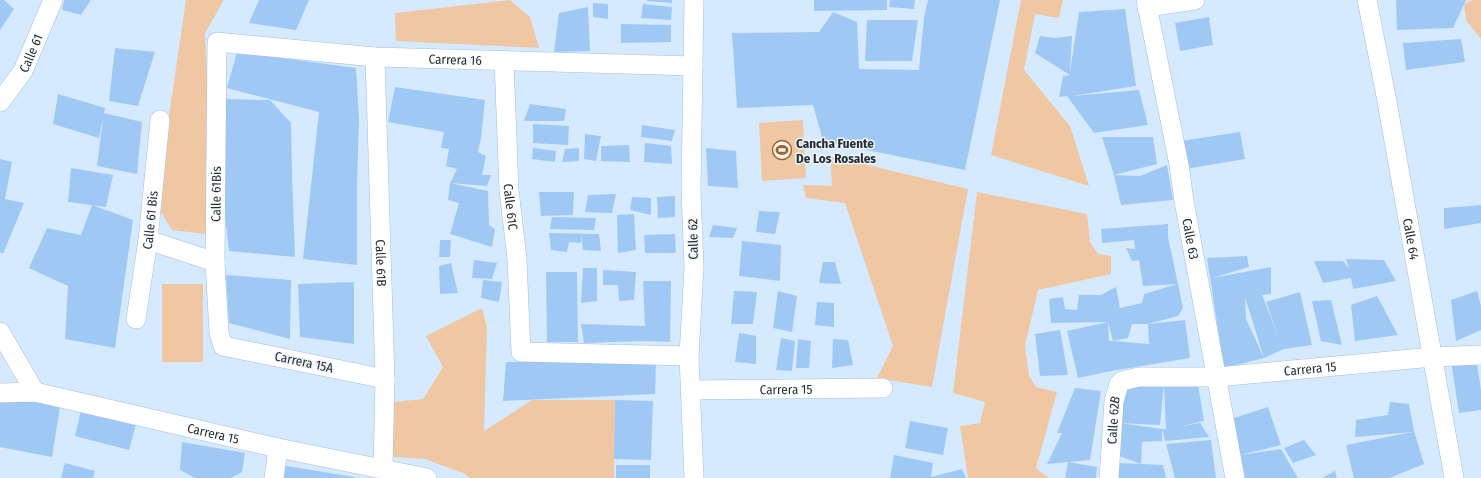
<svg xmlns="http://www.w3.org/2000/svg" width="1481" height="478" font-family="'Fira Sans Condensed',sans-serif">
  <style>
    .green { fill: #efc8a3 }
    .building { fill: #9fc9f4 }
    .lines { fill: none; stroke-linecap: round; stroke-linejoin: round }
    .street-casing { stroke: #a5bed8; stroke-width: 20 }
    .street { stroke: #fff; stroke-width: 19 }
    .labels { text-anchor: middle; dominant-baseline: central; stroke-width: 3; stroke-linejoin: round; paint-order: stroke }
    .street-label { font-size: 13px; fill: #242d37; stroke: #f0f5fa }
    .poi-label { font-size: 13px; font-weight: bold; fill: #242d37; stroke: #f0f5fa; text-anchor: start }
  </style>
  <rect width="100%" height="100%" fill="#d5eaff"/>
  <g class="green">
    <polygon points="186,0 224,0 205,33 211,172 206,234 172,230 156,204"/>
    <polygon points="510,0 530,17 539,48 396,41 395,13"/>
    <polygon points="1021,0 1063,0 1059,18 1035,14 1024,70 1070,126 1089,186 991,155"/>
    <polygon points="1472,0 1481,0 1481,39 1466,20 1464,4"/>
    <polygon points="803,120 806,178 762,181 759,123"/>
    <polygon points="830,156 968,189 932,387 877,378 893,346 845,203 806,198 803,185 832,186"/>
    <polygon points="977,192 1087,214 1090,242 1098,254 1111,256 1111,274 1038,290 1025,346 1029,376 1036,387 1057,392 1036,468 1049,478 968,478 960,426 980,423 985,402 953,393"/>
    <rect x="162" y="284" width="41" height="78"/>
    <polygon points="482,308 487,327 484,431 532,400 615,400 614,478 470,478 465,474 425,459 392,457 394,402 423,399 443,367 426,336"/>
  </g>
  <g class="building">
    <polygon points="0,0 4,0 14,9 0,30"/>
    <polygon points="64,0 91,0 81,15 62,10"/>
    <polygon points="259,0 309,0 296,30 249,23"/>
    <polygon points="647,0 672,0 672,3 647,1"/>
    <polygon points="814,0 887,0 887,10 814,11"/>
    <polygon points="890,0 915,0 914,9 889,7"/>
    <polygon points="928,0 1000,0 965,170 823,141 813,105 737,108 732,33 819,32 833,12 857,22 859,69 919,70 924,17"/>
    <polygon points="1396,0 1466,0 1453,28 1397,30"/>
    <polygon points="593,3 608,4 608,19 593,17"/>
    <polygon points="643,4 672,7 671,20 641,18"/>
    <polygon points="588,7 590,51 554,52 559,13"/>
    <polygon points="1125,9 1136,86 1072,96 1139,90 1148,125 1094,133 1067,96 1059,97 1063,76 1070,75 1035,53 1040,36 1055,38 1072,36 1070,72 1079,12"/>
    <polygon points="1209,17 1213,45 1180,51 1175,23"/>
    <polygon points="867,20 918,20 912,61 865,61"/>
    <polygon points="621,24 671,25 671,42 621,43"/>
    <polygon points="1461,39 1465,62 1406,70 1403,43"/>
    <polygon points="115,48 155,52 138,106 109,101"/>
    <polygon points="237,52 356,68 359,119 357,184 357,265 303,259 319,112 227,88"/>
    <polygon points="395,87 485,100 481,139 478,152 486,156 482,175 491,175 487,186 450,183 488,191 489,225 495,229 492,247 450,234 459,203 448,200 450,183 457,169 446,166 449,149 441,148 444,132 388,122"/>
    <polygon points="58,94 105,108 104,113 142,122 137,174 97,166 103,119 99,138 53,124"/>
    <polygon points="224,99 270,100 291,123 292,173 295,257 229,251 220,172"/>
    <polygon points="530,104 566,109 564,121 524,121"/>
    <polygon points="533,124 569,126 568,145 533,143"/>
    <polygon points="642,125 675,130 672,141 641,137"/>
    <polygon points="1240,132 1245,159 1185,169 1181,141"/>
    <polygon points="585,134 601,136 596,161 584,159"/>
    <polygon points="1102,137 1153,137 1157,164 1114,175 1140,176 1167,165 1173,200 1121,205 1114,175"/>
    <polygon points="645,143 671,146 672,164 644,162"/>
    <polygon points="629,145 630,162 601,161 601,146"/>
    <polygon points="533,148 556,151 555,162 532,159"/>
    <polygon points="579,148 579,161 562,162 565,149"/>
    <polygon points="706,148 736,151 738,188 708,186"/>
    <polygon points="0,159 12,162 5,199 24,203 3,254 0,252"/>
    <polygon points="71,168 113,175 106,207 68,202"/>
    <polygon points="539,192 574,192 573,215 541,216"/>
    <polygon points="616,194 612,213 585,212 588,195"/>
    <polygon points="675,196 675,217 658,218 657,197"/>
    <polygon points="632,197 651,198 651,215 630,210"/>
    <polygon points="92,205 133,220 115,348 65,339 68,286 29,268 47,228 81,235"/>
    <polygon points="1481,205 1481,223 1444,229 1444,208"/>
    <polygon points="759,211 780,212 775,234 756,232"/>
    <polygon points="634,214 636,250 618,253 617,215"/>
    <polygon points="552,217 596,218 594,230 550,229"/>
    <polygon points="1168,224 1168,237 1178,284 1143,286 1139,260 1132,261 1126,248 1135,249 1134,240 1102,243 1101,229"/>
    <polygon points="713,225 737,228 733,238 709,237"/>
    <polygon points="549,233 599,234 601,251 583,250 581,236 581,243 569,242 567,252 551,250"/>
    <polygon points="675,234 676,253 645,253 644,235"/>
    <polygon points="440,240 451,240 450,257 439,257"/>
    <polygon points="742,241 781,245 780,281 739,276"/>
    <polygon points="1247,256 1249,267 1212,278 1271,267 1271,294 1262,295 1279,338 1266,302 1300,292 1312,345 1284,349 1264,358 1245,297 1246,319 1264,358 1224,368 1207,258"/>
    <polygon points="1346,259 1384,260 1396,281 1353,289 1351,278 1323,283 1314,261 1343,261 1349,269"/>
    <polygon points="474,260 497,263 492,279 472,278"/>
    <polygon points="823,262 835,262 841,284 819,283"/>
    <polygon points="451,263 458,293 440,294 439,266"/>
    <polygon points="583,268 597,268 597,301 581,303"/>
    <polygon points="603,270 636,272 634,300 619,301 618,285 603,285"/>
    <polygon points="546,272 577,272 578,342 547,342"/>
    <polygon points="226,275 291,280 290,339 229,323"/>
    <polygon points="483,280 502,282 499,302 481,298"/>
    <polygon points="643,281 671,281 670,342 645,341 584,343 581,324 645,326"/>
    <polygon points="354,282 354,344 300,337 298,284"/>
    <polygon points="1178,284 1183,308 1178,316 1148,324 1132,324 1128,338 1113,341 1149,344 1148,324 1185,320 1190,358 1111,371 1078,378 1067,331 1108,322 1109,341 1113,341 1108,322 1051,323 1049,299 1063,297 1065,309 1077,310 1079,295 1101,295 1116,287 1120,308 1142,303 1144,294"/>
    <polygon points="734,291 757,292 753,324 731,324"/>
    <polygon points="778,291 797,296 792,332 773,328"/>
    <polygon points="1477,291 1481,306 1481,330 1456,341 1451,300"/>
    <polygon points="1377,296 1398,335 1355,341 1351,305"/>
    <polygon points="1331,300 1342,345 1321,341 1312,301"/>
    <polygon points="817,302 834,303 834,327 815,325"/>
    <polygon points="1060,330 1068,375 1040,376 1035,334"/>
    <polygon points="739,333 756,336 756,364 735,362"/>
    <polygon points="781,338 795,341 792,371 776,370"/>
    <polygon points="798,339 811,341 809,368 796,368"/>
    <polygon points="833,339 848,340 853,365 832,368"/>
    <polygon points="1476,358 1481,390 1481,410 1459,413 1451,361"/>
    <polygon points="506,362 656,362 655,394 503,401"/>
    <polygon points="1164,383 1160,425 1120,423 1162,429 1162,441 1142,442 1141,464 1114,454 1124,385"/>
    <polygon points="1198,384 1204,421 1178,427 1200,423 1209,437 1165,441 1162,429 1166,429 1164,387"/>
    <polygon points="1075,388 1101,391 1090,460 1047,464 1062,433 1057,433"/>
    <polygon points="0,395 60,407 52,457 0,447"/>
    <polygon points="615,400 653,401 651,460 614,459"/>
    <polygon points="1390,402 1409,404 1414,431 1424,464 1389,478 1354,478 1346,445 1413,432 1355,437 1356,420 1388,415"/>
    <polygon points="1268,407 1281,445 1241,455 1281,449 1298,478 1244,478 1241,455 1228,420"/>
    <polygon points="81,410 136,424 129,450 75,436"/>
    <polygon points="910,421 948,428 943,455 905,448"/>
    <polygon points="1211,440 1216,478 1175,478 1166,444"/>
    <polygon points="1304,440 1316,455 1293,463 1284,448"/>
    <polygon points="182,442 245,453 242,472 231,478 195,478 180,470"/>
    <polygon points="894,455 933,463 931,477 962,469 966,478 890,478"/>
    <polygon points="1068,462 1097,467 1096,478 1065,478"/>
    <polygon points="65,463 95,471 93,478 61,478"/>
    <polygon points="1119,463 1163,465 1166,478 1116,478"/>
    <polygon points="281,465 354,477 354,478 279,478"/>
    <rect x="616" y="465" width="34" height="13"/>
    <polygon points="1335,471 1337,478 1322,478"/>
  </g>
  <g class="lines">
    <g class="street-casing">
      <g id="street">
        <path id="s1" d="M1146 0 1179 165 1184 201 1235 478"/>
        <path id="s2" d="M1367 0 1386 96 1454 478"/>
        <polyline points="1147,7 1195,0"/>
        <path id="s3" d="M375 57 385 379 383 469"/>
        <path id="s4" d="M504 61 509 190 517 259 521 352 689 356"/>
        <path id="s5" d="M0 102 23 71 53 0"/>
        <polyline points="148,240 215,262"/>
        <path id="s6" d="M136 319 148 240 160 120"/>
        <polyline points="0,332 35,392"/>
        <path id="s7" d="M385 379 223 346 219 333 215 262 217 42 375 57 693 66"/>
        <path id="s8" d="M690 390 883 388"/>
        <path id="s9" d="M0 393 35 392 278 448 427 478"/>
        <polyline points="274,478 278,448"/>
        <polyline points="694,478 689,356 694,267 691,190 694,0"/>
        <path id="s10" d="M1109 478 1114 401 1119 384 1122 381 1139 377H1217L1433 357 1481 355"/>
      </g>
    </g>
    <use href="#street" class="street"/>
  </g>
  <defs>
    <g id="stadium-ring" transform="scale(1)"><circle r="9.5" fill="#f0f5fa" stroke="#9e6523" stroke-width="1.5"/><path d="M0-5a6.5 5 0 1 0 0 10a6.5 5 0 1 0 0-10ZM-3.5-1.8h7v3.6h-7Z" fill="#9e6523"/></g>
  </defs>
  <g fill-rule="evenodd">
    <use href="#stadium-ring" x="782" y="150"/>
  </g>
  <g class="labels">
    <g class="street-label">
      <text stroke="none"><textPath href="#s5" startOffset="58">Calle 61</textPath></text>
      <text stroke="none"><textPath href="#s7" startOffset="709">Carrera 16</textPath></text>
      <text stroke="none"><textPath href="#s7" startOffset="318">Calle 61Bis</textPath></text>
      <text stroke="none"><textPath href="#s4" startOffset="146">Calle 61C</textPath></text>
      <text stroke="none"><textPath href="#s6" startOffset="100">Calle 61 Bis</textPath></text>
      <text transform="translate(693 239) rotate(-91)">Calle 62</text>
      <text stroke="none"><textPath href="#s1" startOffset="243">Calle 63</textPath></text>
      <text stroke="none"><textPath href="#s2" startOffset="243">Calle 64</textPath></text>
      <text stroke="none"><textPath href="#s3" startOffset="206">Calle 61B</textPath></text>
      <text transform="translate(304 362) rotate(12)">Carrera 15A</text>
      <text stroke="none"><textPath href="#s10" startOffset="288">Carrera 15</textPath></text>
      <text stroke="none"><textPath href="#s8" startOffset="96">Carrera 15</textPath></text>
      <text stroke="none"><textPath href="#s10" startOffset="58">Calle 62B</textPath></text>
      <text stroke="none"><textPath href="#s9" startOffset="218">Carrera 15</textPath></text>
    </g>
    <g class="poi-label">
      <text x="796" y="143">Cancha Fuente<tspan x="796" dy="15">De Los Rosales</tspan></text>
    </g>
  </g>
</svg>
